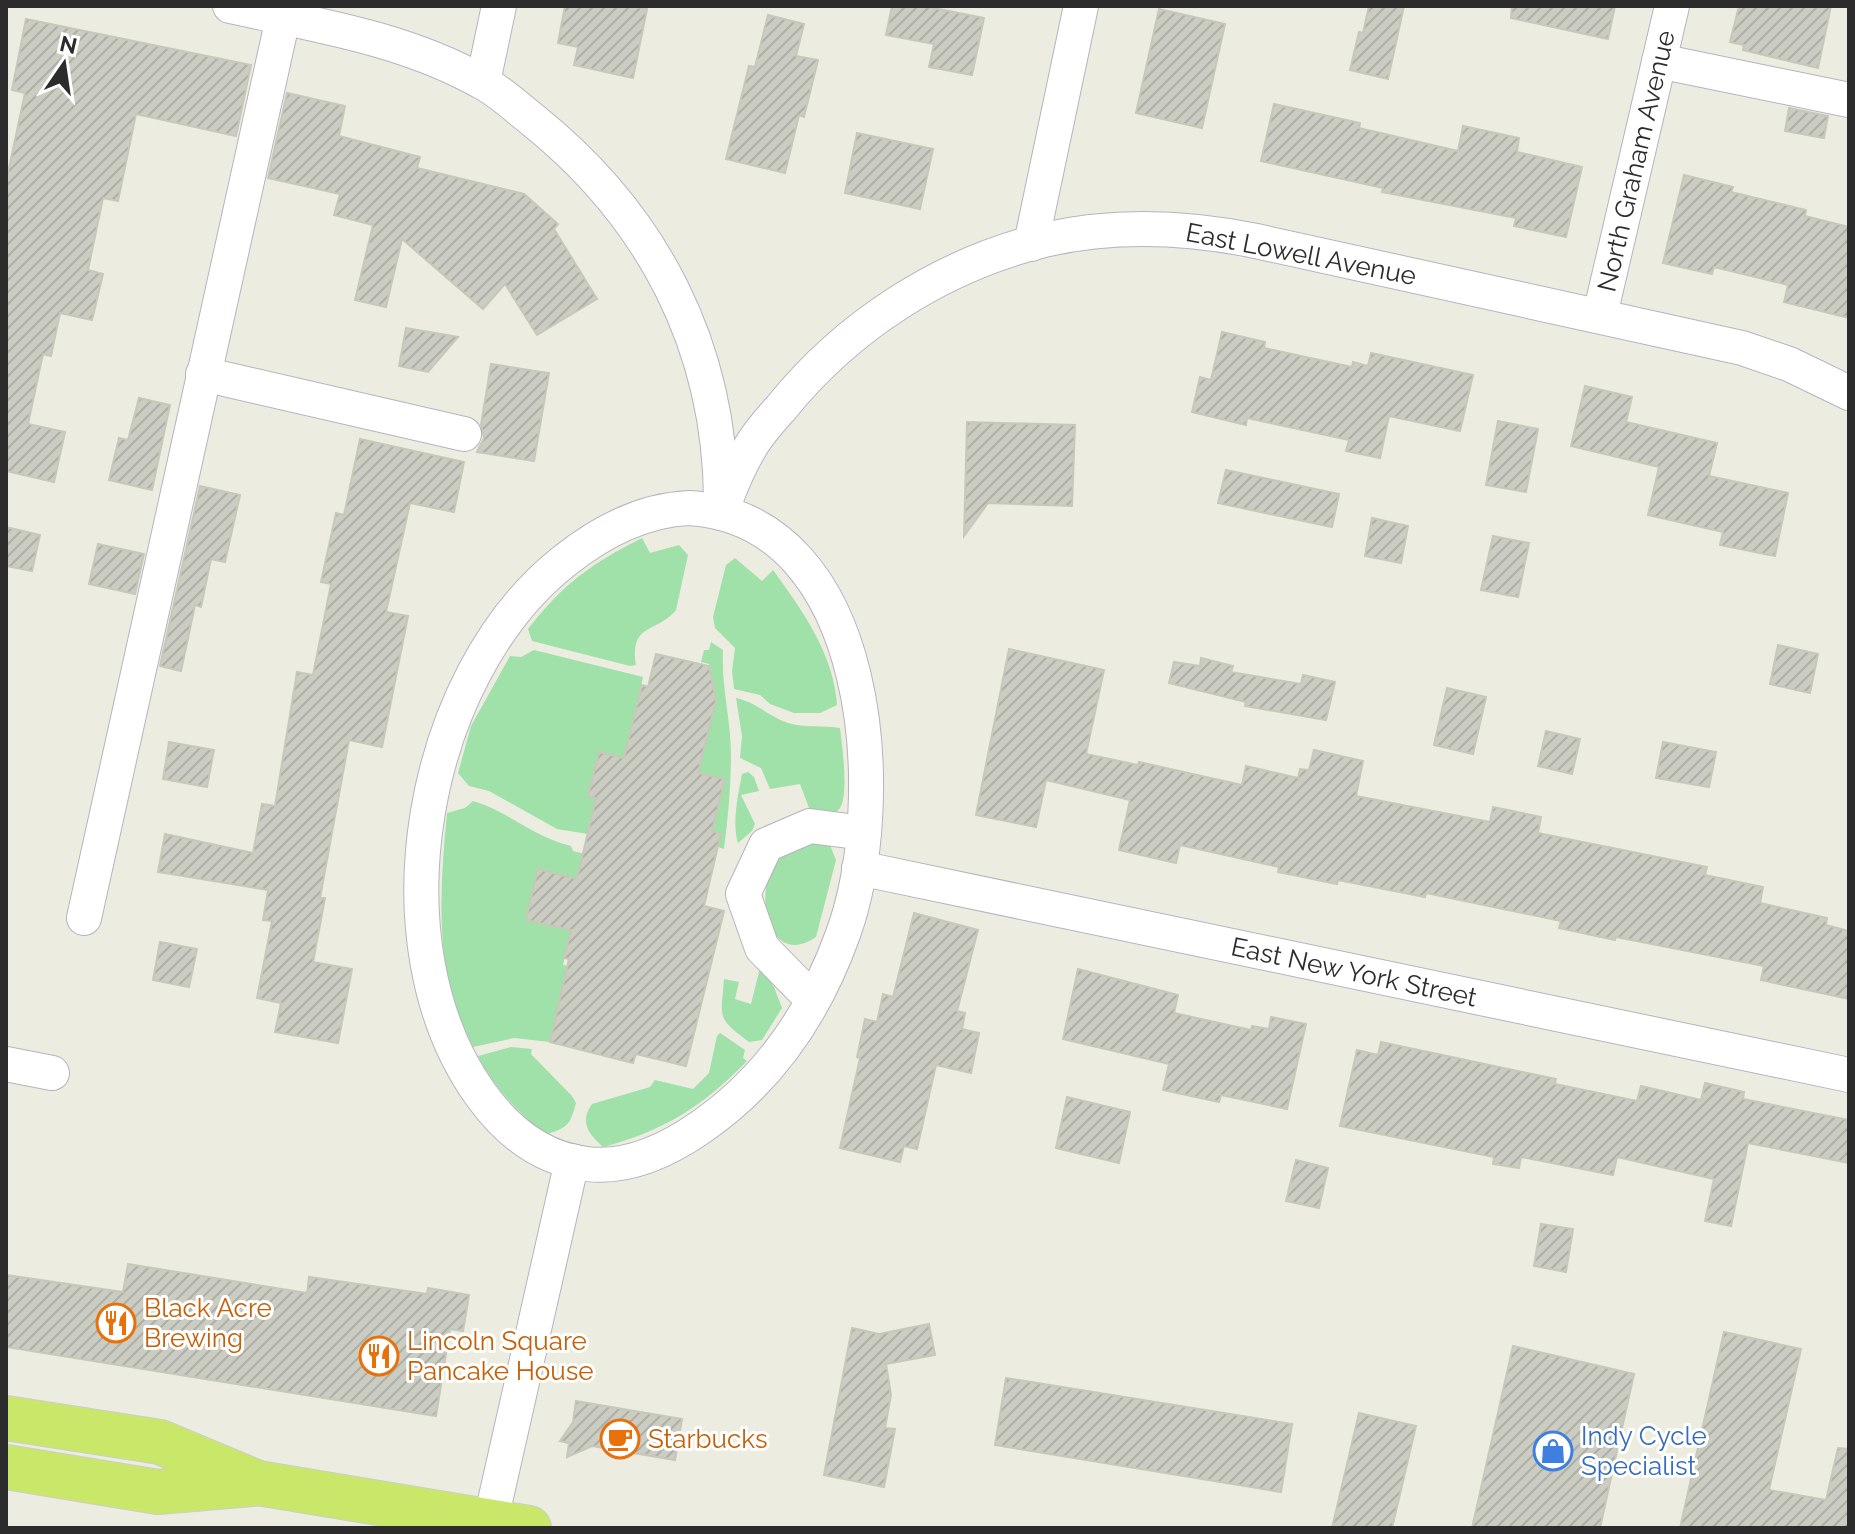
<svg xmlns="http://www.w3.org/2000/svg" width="1855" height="1534" font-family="Raleway,sans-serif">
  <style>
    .grass { fill: #a0e0a9 }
    .building { fill: url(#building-hatch); stroke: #c7c8b9; stroke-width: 2 }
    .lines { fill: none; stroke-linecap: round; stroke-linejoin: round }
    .minor-casing { stroke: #b6b3bf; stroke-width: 36 }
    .major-casing { stroke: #ccc; stroke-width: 46 }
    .minor { stroke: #fff; stroke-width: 34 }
    .major { stroke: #c9e86a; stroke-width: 44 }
    .labels { text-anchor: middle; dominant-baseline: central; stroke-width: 6; stroke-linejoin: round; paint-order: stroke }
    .street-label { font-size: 26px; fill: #2c2c2c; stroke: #fff }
    .food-label { font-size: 26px; fill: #c56008; stroke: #fff; text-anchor: start }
    .shop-label { font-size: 26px; fill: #366cbe; stroke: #fff; text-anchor: start }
  </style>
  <defs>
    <pattern id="building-hatch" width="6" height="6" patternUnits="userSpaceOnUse" patternTransform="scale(2)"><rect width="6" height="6" fill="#cbccc2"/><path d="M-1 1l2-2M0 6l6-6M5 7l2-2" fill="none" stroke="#aeafa7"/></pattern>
  </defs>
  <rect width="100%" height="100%" fill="#ecede0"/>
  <g class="grass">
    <path d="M642 538 650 553 679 545 688 555 676 610C656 634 630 622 636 665L630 666 532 641 528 629C564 583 591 564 642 538Z"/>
    <path d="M735 558 762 581 773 570C802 610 834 654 837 705L820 713H794L770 704 760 695 734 689 732 671 735 648 715 628 713 617 726 565Z"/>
    <path d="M711 642 723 650C721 686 731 720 731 755 731 786 728 818 724 849L718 847 721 833 712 831 724 779 698 773 716 699 709 664 701 662 704 650H709Z"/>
    <polygon points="534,650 643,677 624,758 599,752 603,800 594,835 557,829 489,791 469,786 458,773 471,726 510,656 521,657"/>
    <path d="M736 698C756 702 768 716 788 723 804 728 824 725 840 728 842 745 849 794 840 808 834 816 825 816 816 816L809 808 800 784 770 789 761 768 740 758 742 736Z"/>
    <path d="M748 772 754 777 759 791 741 795 755 824 752 831 738 843C732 822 738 795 742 774Z"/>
    <path d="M473 801C508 811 533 837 571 846L573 851 589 855 583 880 538 869 526 919 571 930 563 965 576 968 558 1008 550 1042 514 1038 473 1047C462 1023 450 997 446 970 438 919 442 865 447 813L465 808Z"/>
    <path d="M806 839 830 845 836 860 816 937C771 968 754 900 773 867 780 854 793 847 806 839Z"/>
    <path d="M760 968 774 987 782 1008 762 1040 749 1042C716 1017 721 1019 724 979L739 982 735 999 751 1004Z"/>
    <path d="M720 1033 745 1050 743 1058 747 1061C703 1106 664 1131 603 1147 589 1134 579 1122 592 1104L650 1087 655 1080 693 1089 709 1073 717 1036Z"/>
    <path d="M511 1047 532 1049 531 1054 572 1096 576 1103C570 1126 567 1128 544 1135 518 1111 494 1088 478 1056Z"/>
  </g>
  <g class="building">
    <polygon points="565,6 632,6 647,9 633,78 574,65 578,47 558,43"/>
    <polygon points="892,6 924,6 984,18 972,75 929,67 934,44 886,35"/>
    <polygon points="1369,6 1404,6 1388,79 1350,70 1359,32 1363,33"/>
    <polygon points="1512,6 1615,6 1608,39 1511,18"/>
    <polygon points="1739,6 1831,6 1818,68 1743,50 1744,45 1730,42"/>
    <polygon points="1159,9 1225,24 1202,128 1136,113"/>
    <polygon points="768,15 804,24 796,56 818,60 804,117 799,115 785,173 726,159 749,66 755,67"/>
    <polygon points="26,19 251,65 236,136 136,114 118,201 103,198 88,270 103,274 92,320 60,313 51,356 43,354 28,424 65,432 54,482 6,471 6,182 25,93 12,90"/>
    <polygon points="287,93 345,106 339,136 420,157 417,168 524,194 558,224 554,229 597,299 537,335 505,284 483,309 402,239 386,307 355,300 373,225 334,215 340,194 268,178"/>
    <polygon points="1274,104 1360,123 1359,128 1458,151 1463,126 1519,138 1517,152 1582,167 1566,237 1514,226 1516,218 1382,192 1383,188 1261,161"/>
    <polygon points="1789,108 1828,116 1824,138 1785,131"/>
    <polygon points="857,133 933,149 920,209 845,193"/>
    <polygon points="1684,175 1733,187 1731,192 1806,210 1805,216 1849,227 1849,318 1784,302 1788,285 1714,267 1712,274 1663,263"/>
    <polygon points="406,328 458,337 428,372 399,366"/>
    <polygon points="1222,332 1265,342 1264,348 1352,367 1353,362 1368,366 1371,353 1473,375 1460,431 1389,416 1380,458 1346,451 1349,440 1247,418 1246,425 1192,412 1200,377 1211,380"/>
    <polygon points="491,364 549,373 534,461 477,452 484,438 481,425"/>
    <polygon points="1585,386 1632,397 1626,422 1717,443 1709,476 1788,493 1775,556 1720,545 1723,532 1648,515 1659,467 1571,446"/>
    <polygon points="139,398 170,405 152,490 109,480 119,438 128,440"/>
    <polygon points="1498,421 1538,429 1526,492 1486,485"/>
    <polygon points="967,422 1075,425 1072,506 988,503 964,536"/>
    <polygon points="360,439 464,462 454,512 410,503 386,612 408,616 382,747 349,740 320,898 325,898 313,962 352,969 338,1043 275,1032 281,1003 257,998 272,921 263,920 268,890 158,872 165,834 253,853 262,804 275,806 297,672 313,675 331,584 321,582 336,513 344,515"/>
    <polygon points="1226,470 1339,494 1332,527 1218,503"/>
    <polygon points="200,486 240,495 225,562 211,559 201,607 195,605 181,671 160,666"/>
    <polygon points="1372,518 1408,526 1401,563 1365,556"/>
    <polygon points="6,527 40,535 32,571 6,566"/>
    <polygon points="1493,536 1529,543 1518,597 1481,590"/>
    <polygon points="98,544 144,554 135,594 89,584"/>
    <polygon points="1778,645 1818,654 1810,693 1770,684"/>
    <polygon points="1009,649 1104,670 1086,754 1138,765 1139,762 1242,785 1246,766 1298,778 1300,769 1309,770 1314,750 1363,761 1356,796 1490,822 1493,807 1541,817 1538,833 1707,867 1705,875 1763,887 1760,903 1827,918 1826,925 1849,931 1849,999 1761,980 1764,966 1616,937 1615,940 1559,928 1561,921 1426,893 1425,897 1338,880 1337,884 1278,872 1279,867 1180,845 1176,863 1119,850 1130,800 1046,780 1036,827 976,815"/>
    <polygon points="656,654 709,666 716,700 698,773 725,779 712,831 721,833 704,906 724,911 686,1066 636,1054 633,1063 550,1042 569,959 564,958 571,930 526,920 538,869 577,879 596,798 588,796 599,752 624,758 642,685 648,687"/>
    <polygon points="1201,658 1233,666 1231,672 1301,684 1303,675 1335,682 1326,720 1245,706 1246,702 1169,683 1174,662 1200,666"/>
    <polygon points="1447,688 1486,697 1473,754 1434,745"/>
    <polygon points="1546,731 1580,739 1572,774 1538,766"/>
    <polygon points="169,742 214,750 207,787 163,779"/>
    <polygon points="1663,742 1716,752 1709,787 1656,778"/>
    <polygon points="914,913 978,930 957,1011 965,1013 962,1029 979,1033 971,1073 936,1065 917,1149 904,1146 900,1162 840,1148 860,1058 857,1057 865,1019 877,1022 883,994 893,997"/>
    <polygon points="160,942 197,949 189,987 153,980"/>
    <polygon points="1078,969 1178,995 1174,1013 1251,1030 1252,1026 1269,1029 1271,1017 1306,1024 1287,1109 1221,1095 1219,1102 1163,1090 1169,1064 1063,1039"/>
    <polygon points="1381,1042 1556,1079 1555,1084 1637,1101 1641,1086 1701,1100 1705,1083 1744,1092 1743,1099 1849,1120 1849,1163 1748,1143 1731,1226 1705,1221 1714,1179 1617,1157 1613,1175 1521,1157 1519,1168 1493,1164 1494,1157 1340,1126 1357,1050 1378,1055"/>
    <polygon points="1067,1097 1130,1112 1119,1163 1056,1148"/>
    <polygon points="1296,1160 1328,1168 1319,1208 1286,1201"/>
    <polygon points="1541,1224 1573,1229 1566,1272 1534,1266"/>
    <polygon points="128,1264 307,1293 309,1277 427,1294 428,1288 469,1295 463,1331 450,1329 436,1416 6,1347 6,1275 123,1292"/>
    <polygon points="929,1324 935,1355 886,1364 891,1395 885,1428 895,1429 884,1487 824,1475 852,1328 879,1334"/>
    <polygon points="1724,1332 1801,1349 1769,1490 1826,1500 1838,1448 1849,1449 1849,1528 1680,1528"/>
    <polygon points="1513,1346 1634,1374 1600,1528 1472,1528"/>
    <polygon points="1006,1378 1292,1424 1281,1492 995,1445"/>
    <polygon points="576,1401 682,1419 675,1460 592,1446 567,1457 569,1443 560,1441 573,1422"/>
    <polygon points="1359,1413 1416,1426 1392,1528 1332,1528"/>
  </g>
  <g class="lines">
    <g class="minor-casing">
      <g id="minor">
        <path d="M230 6C315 25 403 38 480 81 500 91 516 107 534 121 653 217 720 346 721 500"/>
        <polyline points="1659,61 1849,100"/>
        <polyline points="483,82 499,6"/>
        <polyline points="1031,244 1081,6"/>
        <polyline points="1600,315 1672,6"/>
        <polyline points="203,374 464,434"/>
        <path d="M689 508C875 519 891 802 843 934 815 1012 769 1080 701 1127 668 1150 628 1169 587 1164 541 1159 507 1131 481 1095 372 944 420 676 563 562 599 533 643 510 689 508Z"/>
        <path d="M721 513C729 490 738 467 751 446 759 432 770 420 781 408 847 326 941 265 1044 240 1113 224 1187 227 1256 241L1742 348 1789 364 1849 393"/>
        <polyline points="859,868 1849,1075"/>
        <polyline points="84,918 283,18"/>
        <polyline points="813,1000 762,948 743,894 766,845 810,826 864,833"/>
        <polyline points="6,1064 52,1073"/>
        <polyline points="489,1528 572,1161"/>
      </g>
    </g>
    <g class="major-casing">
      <g id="major">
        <polyline points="6,1418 160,1442 258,1483 529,1528"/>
        <polyline points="6,1467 158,1492 252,1484"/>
      </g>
    </g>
    <use href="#minor" class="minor"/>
    <use href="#major" class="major"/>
  </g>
  <defs>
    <g id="restaurant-ring" transform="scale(2)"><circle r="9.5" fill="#fff" stroke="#e8710a" stroke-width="1.5"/><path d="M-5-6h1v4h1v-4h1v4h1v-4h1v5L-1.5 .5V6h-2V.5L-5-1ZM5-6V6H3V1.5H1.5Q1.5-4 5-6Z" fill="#e8710a"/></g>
    <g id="cafe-ring" transform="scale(2)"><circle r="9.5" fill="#fff" stroke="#e8710a" stroke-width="1.5"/><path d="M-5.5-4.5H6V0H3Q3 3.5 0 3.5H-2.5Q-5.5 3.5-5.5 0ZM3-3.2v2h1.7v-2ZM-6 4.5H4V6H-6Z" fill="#e8710a"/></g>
    <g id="shop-ring" transform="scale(2)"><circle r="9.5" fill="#fff" stroke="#3f7fe0" stroke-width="1.5"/><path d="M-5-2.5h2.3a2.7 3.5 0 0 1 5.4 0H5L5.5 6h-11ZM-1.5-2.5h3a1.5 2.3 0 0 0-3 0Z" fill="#3f7fe0"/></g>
  </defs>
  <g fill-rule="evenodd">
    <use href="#restaurant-ring" x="116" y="1323"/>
    <use href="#restaurant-ring" x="379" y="1356"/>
    <use href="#cafe-ring" x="620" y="1439"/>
    <use href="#shop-ring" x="1553" y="1451"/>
  </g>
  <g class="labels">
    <g class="street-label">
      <text transform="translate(1636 161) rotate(-77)">North Graham Avenue</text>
      <text transform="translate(1301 254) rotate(11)">East Lowell Avenue</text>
      <text transform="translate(1354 972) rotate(12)">East New York Street</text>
    </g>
    <g class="food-label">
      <text x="144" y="1308">Black Acre<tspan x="144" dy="30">Brewing</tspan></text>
      <text x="407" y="1341">Lincoln Square<tspan x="407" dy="30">Pancake House</tspan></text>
      <text x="648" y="1439">Starbucks</text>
    </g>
    <g class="shop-label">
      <text x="1581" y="1436">Indy Cycle<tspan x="1581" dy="30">Specialist</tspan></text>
    </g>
  </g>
  <rect width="1855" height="1534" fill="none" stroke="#2c2c2c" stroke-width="16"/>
  <g transform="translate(64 64) rotate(13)" stroke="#ffffff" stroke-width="6" paint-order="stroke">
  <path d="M0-6L14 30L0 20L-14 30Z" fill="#2c2c2c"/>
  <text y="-12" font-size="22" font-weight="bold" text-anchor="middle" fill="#2c2c2c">N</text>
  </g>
</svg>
